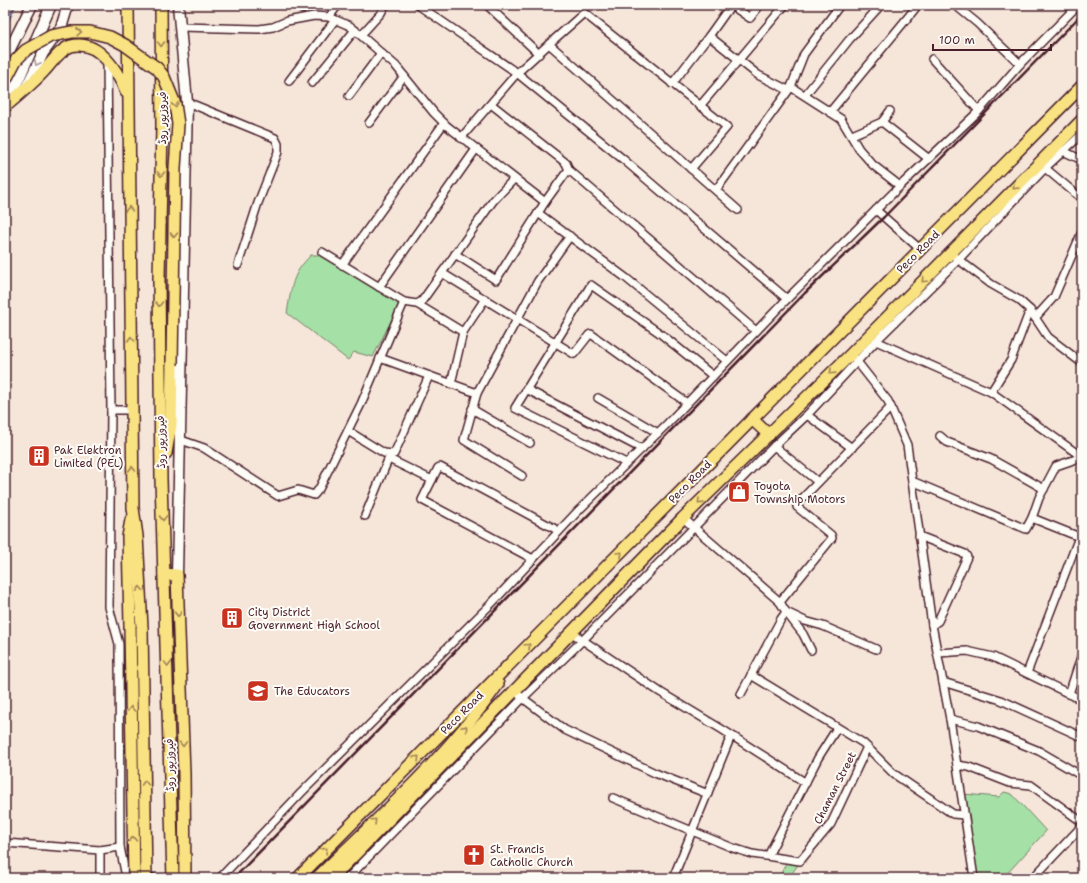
<svg xmlns="http://www.w3.org/2000/svg" width="1087" height="883" font-family="'Shantell Sans','Playpen Sans Arabic',sans-serif">
  <style>
    .green { fill: #a5e0a6; stroke: #788068 }
    .lines { fill: none; stroke-linecap: round; stroke-linejoin: round }
    .stream { stroke: #70809c; stroke-width: 2.5 }
    .street-casing { stroke: #4a1f2b; stroke-width: 10 }
    .secondary-casing { stroke: #4a1f2b; stroke-width: 13 }
    .primary-casing { stroke: #4a1f2b; stroke-width: 14 }
    .street { stroke: #fdfcf7; stroke-width: 7 }
    .secondary { stroke: #fdfcf7; stroke-width: 10 }
    .primary { stroke: #f8e281; stroke-width: 11 }
    .rail { stroke: #4a1f2b; stroke-width: 2.5 }
    .primary-bridge-casing { stroke: #4a1f2b; stroke-width: 14; stroke-linecap: butt }
    .primary-bridge { stroke: #f8e281; stroke-width: 11 }
    .oneway { stroke: #a18056 }
    .oneway2 { stroke: #ac999b }
    .labels { text-anchor: middle; dominant-baseline: central; stroke-width: 4; stroke-linejoin: round; paint-order: stroke }
    .street-label { font-size: 11px; fill: #4a1f2b; stroke: #fdfcf7 }
    .poi-label { font-size: 11px; fill: #4a1f2b; stroke: #fdfcf7; text-anchor: start }
  </style>
  <rect width="100%" height="100%" fill="#f5e6d9"/>
  <filter id="ink" filterUnits="userSpaceOnUse"><feTurbulence type="fractalNoise" baseFrequency=".025" numOctaves="2"/><feDisplacementMap in="SourceGraphic" scale="8" xChannelSelector="R" yChannelSelector="G"/><feConvolveMatrix kernelMatrix="1 2 1 2 8 2 1 2 1" color-interpolation-filters="sRGB"/></filter>
  <g filter="url(#ink)">
    <g class="green">
      <path d="M311 255H319L400 303 373 357 354 352 348 360 287 313C292 286 291 275 311 255Z"/>
      <polygon points="1004,792 1012,794 1046,831 1003,878 978,878 963,794 999,797"/>
      <polygon points="786,863 798,865 792,873 797,878 779,878"/>
    </g>
    <g class="lines">
      <polyline class="stream" points="5,28 15,5"/>
      <g class="street-casing">
        <g id="street">
          <polyline points="418,5 517,73 624,160 787,299"/>
          <polyline points="487,5 539,54"/>
          <polyline points="731,5 750,18 760,5"/>
          <polyline points="955,5 977,23 1020,64"/>
          <polyline points="329,17 338,5"/>
          <polyline points="180,27 259,29 273,27 287,21 314,16 329,17 350,26 396,66 434,113 447,126 545,202 496,280 455,254"/>
          <polyline points="361,35 381,13 385,5"/>
          <polyline points="709,36 731,5"/>
          <polyline points="549,44 584,13 727,127 691,169"/>
          <polyline points="932,59 979,111"/>
          <polyline points="107,61 111,410 109,607 119,644 120,847 125,872 130,875 153,878"/>
          <polyline points="289,81 335,20"/>
          <polyline points="312,83 355,30"/>
          <polyline points="672,84 709,36 758,75 788,90"/>
          <polyline points="791,87 804,54 840,5"/>
          <polyline points="805,95 849,40 881,5"/>
          <polyline points="349,96 381,53"/>
          <polyline points="187,102 275,138 278,144 278,152 258,203 238,265"/>
          <polyline points="491,104 566,163 569,170 756,331"/>
          <polyline points="700,106 785,5"/>
          <polyline points="830,112 918,5"/>
          <polyline points="882,122 890,111"/>
          <polyline points="369,123 404,76"/>
          <polyline points="852,135 882,122 929,159"/>
          <polyline points="461,138 517,73 549,44 738,210"/>
          <polyline points="1059,149 1082,160"/>
          <polyline points="1045,168 1082,199"/>
          <polyline points="716,190 791,87 841,119 859,149 873,165 900,186"/>
          <polyline points="545,202 566,173"/>
          <polyline points="876,210 921,250"/>
          <polyline points="538,213 626,278 727,361"/>
          <polyline points="322,252 404,302 417,304 422,301 493,201 512,181 512,178"/>
          <polyline points="955,257 991,284 1019,300 1030,310 1048,337 1082,363"/>
          <polyline points="342,265 444,123"/>
          <polyline points="442,273 574,354 589,335 591,334 687,403"/>
          <polyline points="379,287 476,149"/>
          <polyline points="417,304 463,332"/>
          <polyline points="1035,318 1054,297 1082,232"/>
          <polyline points="876,341 958,260 1045,168 1082,134"/>
          <polyline points="380,358 477,393"/>
          <polyline points="855,359 888,401 907,445 932,625 950,719 974,878"/>
          <polyline points="451,384 463,332 485,299"/>
          <polyline points="526,389 642,449"/>
          <polyline points="991,392 1011,360 1030,310"/>
          <polyline points="598,398 658,433"/>
          <polyline points="472,409 530,443"/>
          <polyline points="111,410 131,410"/>
          <polyline points="807,415 852,448"/>
          <polyline points="348,431 384,453 394,454 429,376"/>
          <polyline points="940,436 947,442 991,459 1044,489"/>
          <polyline points="181,440 204,448 278,496 298,490 314,495 319,489 361,404 404,302"/>
          <polyline points="774,446 818,482"/>
          <polyline points="1082,457 1056,466 1039,498 1032,518 1082,538"/>
          <polyline points="389,459 432,480"/>
          <polyline points="626,463 515,408 591,285 661,334 713,376"/>
          <polyline points="522,476 464,440 477,393 538,281 570,236"/>
          <polyline points="912,481 1026,529 1032,518"/>
          <polyline points="365,516 390,455"/>
          <polyline points="683,518 780,602"/>
          <polyline points="919,536 965,554 967,557 938,621 932,625"/>
          <polyline points="533,559 422,500 438,468 440,467 559,531"/>
          <polyline points="572,633 660,692 723,730 806,783"/>
          <polyline points="876,649 823,626 805,621 786,612 780,602 832,538 831,535 797,507 797,504 891,407"/>
          <polyline points="938,653 967,651 993,657 1082,700"/>
          <polyline points="1027,673 1079,537"/>
          <polyline points="751,675 863,743 894,774 953,814 964,815"/>
          <polyline points="943,682 1001,700 1082,737"/>
          <polyline points="741,694 781,619 786,612 803,634 811,650"/>
          <polyline points="1069,694 1082,654"/>
          <polyline points="520,696 565,730 655,773 708,794"/>
          <polyline points="950,719 978,726 1039,751 1082,776"/>
          <polyline points="957,765 969,767 1010,783 1031,785 1082,822"/>
          <polyline points="613,798 733,848 752,854 800,861 831,824 867,747"/>
          <polyline points="5,843 100,850"/>
          <polyline points="768,856 818,758 837,728"/>
          <polyline points="100,878 100,850 120,847"/>
          <polyline points="220,878 301,793 492,603 579,510 668,423 787,299 900,186 979,111 1020,64 1078,5"/>
          <polyline points="348,878 523,698 583,640 774,446 807,415 876,341 991,392 1082,457"/>
          <polyline points="673,878 731,736"/>
          <polyline points="1033,878 1082,826"/>
        </g>
      </g>
      <g class="secondary-casing">
        <g id="secondary">
          <polyline points="5,59 32,5"/>
          <polyline points="26,88 43,53 61,28 68,5"/>
          <polyline points="8,104 51,5"/>
          <polyline points="177,575 187,102 178,5"/>
        </g>
      </g>
      <g class="primary-casing">
        <g id="primary">
          <polyline points="128,5 133,508 137,536 142,628"/>
          <polyline points="161,5 162,126 159,279 161,479 173,878"/>
          <path d="M7 105C20 94 33 83 44 71 52 63 59 50 71 46 99 39 118 72 126 92"/>
          <polyline points="752,419 769,435"/>
          <polyline points="166,453 171,424 172,365"/>
          <polyline points="164,574 177,575 184,773 185,878"/>
          <polyline points="130,626 128,537 131,520"/>
          <polyline points="298,878 1082,86"/>
          <path d="M317 878C380 816 447 757 498 684"/>
          <polyline points="332,878 683,518 851,354 1082,120"/>
        </g>
      </g>
      <use href="#street" class="street"/>
      <use href="#secondary" class="secondary"/>
      <use href="#primary" class="primary"/>
      <polyline class="rail" points="234,878 805,293 884,217 1082,14"/>
      <g class="primary-bridge-casing">
        <g id="primary-bridge">
          <polyline points="5,81 16,60 26,50 51,36 72,32 90,32 110,37 125,45 157,68 164,77 175,104 178,124 175,168 172,365"/>
          <polyline points="130,626 134,878"/>
          <polyline points="142,628 146,878"/>
        </g>
      </g>
      <use href="#primary-bridge" class="primary-bridge"/>
    </g>
    <defs><path id="oneway-chevron" d="M-2-3.5L2.5 0L-2 3.5" fill="none" stroke-width="1.6" stroke-linecap="round" stroke-linejoin="round"/></defs>
    <g class="oneway">
      <use href="#oneway-chevron" transform="translate(79 32) rotate(-1)"/>
      <use href="#oneway-chevron" transform="translate(161 44) rotate(89)"/>
      <use href="#oneway-chevron" transform="translate(175 105) rotate(79)"/>
      <use href="#oneway-chevron" transform="translate(161 174) rotate(91)"/>
      <use href="#oneway-chevron" transform="translate(1015 187) rotate(134)"/>
      <use href="#oneway-chevron" transform="translate(129 209) rotate(-91)"/>
      <use href="#oneway-chevron" transform="translate(174 235) rotate(91)"/>
      <use href="#oneway-chevron" transform="translate(924 280) rotate(135)"/>
      <use href="#oneway-chevron" transform="translate(159 304) rotate(89)"/>
      <use href="#oneway-chevron" transform="translate(131 339) rotate(-91)"/>
      <use href="#oneway-chevron" transform="translate(832 372) rotate(136)"/>
      <use href="#oneway-chevron" transform="translate(132 469) rotate(-91)"/>
      <use href="#oneway-chevron" transform="translate(700 502) rotate(136)"/>
      <use href="#oneway-chevron" transform="translate(163 518) rotate(88)"/>
      <use href="#oneway-chevron" transform="translate(620 554) rotate(-45)"/>
      <use href="#oneway-chevron" transform="translate(140 589) rotate(-93)"/>
      <use href="#oneway-chevron" transform="translate(178 614) rotate(88)"/>
      <use href="#oneway-chevron" transform="translate(528 646) rotate(-45)"/>
      <use href="#oneway-chevron" transform="translate(168 664) rotate(89)"/>
      <use href="#oneway-chevron" transform="translate(131 709) rotate(-91)"/>
      <use href="#oneway-chevron" transform="translate(465 728) rotate(-49)"/>
      <use href="#oneway-chevron" transform="translate(183 744) rotate(88)"/>
      <use href="#oneway-chevron" transform="translate(417 758) rotate(-45)"/>
      <use href="#oneway-chevron" transform="translate(145 783) rotate(-91)"/>
      <use href="#oneway-chevron" transform="translate(374 821) rotate(-45)"/>
      <use href="#oneway-chevron" transform="translate(133 839) rotate(-91)"/>
      <use href="#oneway-chevron" transform="translate(325 850) rotate(-45)"/>
    </g>
    <use class="oneway2" href="#oneway-chevron" transform="translate(37 63) rotate(117)"/>
  </g>
  <defs>
    <g id="building-square" transform="scale(1.15)"><rect x="-9" y="-9" width="18" height="18" rx="4" fill="#c8321e" stroke="#fdfcf7"/><path d="M-4-6H4V6H1V3H-1V6H-4ZM-2.5-4.3h1.7v1.8h-1.7ZM.8-4.3h1.7v1.8H.8ZM-2.5-1h1.7V.8h-1.7ZM.8-1h1.7V.8H.8Z" fill="#fff"/></g>
    <g id="shop-square" transform="scale(1.15)"><rect x="-9" y="-9" width="18" height="18" rx="4" fill="#c8321e" stroke="#fdfcf7"/><path d="M-5-2.5h2.3a2.7 3.5 0 0 1 5.4 0H5L5.5 6h-11ZM-1.5-2.5h3a1.5 2.3 0 0 0-3 0Z" fill="#fff"/></g>
    <g id="school-square" transform="scale(1.15)"><rect x="-9" y="-9" width="18" height="18" rx="4" fill="#c8321e" stroke="#fdfcf7"/><path d="M0-5L7-2L0 1L-7-2ZM-4 1L0 2.5L4 1V4Q0 6-4 4Z" fill="#fff"/></g>
    <g id="church-square" transform="scale(1.15)"><rect x="-9" y="-9" width="18" height="18" rx="4" fill="#c8321e" stroke="#fdfcf7"/><path d="M-1.2-6h2.4v3.5h3.3v2.4h-3.3V6h-2.4V-.1h-3.3v-2.4h3.3Z" fill="#fff"/></g>
  </defs>
  <g fill-rule="evenodd">
    <use href="#building-square" x="39" y="456"/>
    <use href="#shop-square" x="739" y="492"/>
    <use href="#building-square" x="232" y="618"/>
    <use href="#school-square" x="258" y="691"/>
    <use href="#church-square" x="474" y="855"/>
  </g>
  <g class="labels">
    <g class="street-label">
      <text transform="translate(162 118) rotate(-90)">فیروزپور روڈ</text>
      <text transform="translate(918 252) rotate(-45)">Peco Road</text>
      <text transform="translate(161 442) rotate(-91)">فیروزپور روڈ</text>
      <text transform="translate(690 482) rotate(-45)">Peco Road</text>
      <text transform="translate(462 713) rotate(-45)">Peco Road</text>
      <text transform="translate(170 765) rotate(-91)">فیروزپور روڈ</text>
      <text transform="translate(835 788) rotate(-63)">Chaman Street</text>
    </g>
    <g class="poi-label">
      <text x="54" y="450">Pak Elektron<tspan x="54" dy="13">Limited (PEL)</tspan></text>
      <text x="754" y="486">Toyota<tspan x="754" dy="13">Township Motors</tspan></text>
      <text x="248" y="612">City District<tspan x="248" dy="13">Government High School</tspan></text>
      <text x="274" y="691">The Educators</text>
      <text x="490" y="849">St. Francis<tspan x="490" dy="13">Catholic Church</tspan></text>
    </g>
  </g>
  <rect width="1087" height="883" fill="none" stroke="#fdfcf7" stroke-width="20"/>
  <rect x="10" y="10" width="1067" height="863" fill="none" stroke="#4a1f2b" stroke-width="1.5" filter="url(#ink)"/>
  <path d="M933 44v6h118v-6" fill="none" stroke="#4a1f2b" stroke-width="2"/>
  <text x="939" y="44" font-size="12" fill="#4a1f2b" stroke="#fdfcf7" stroke-width="3" paint-order="stroke">100 m</text>
</svg>
